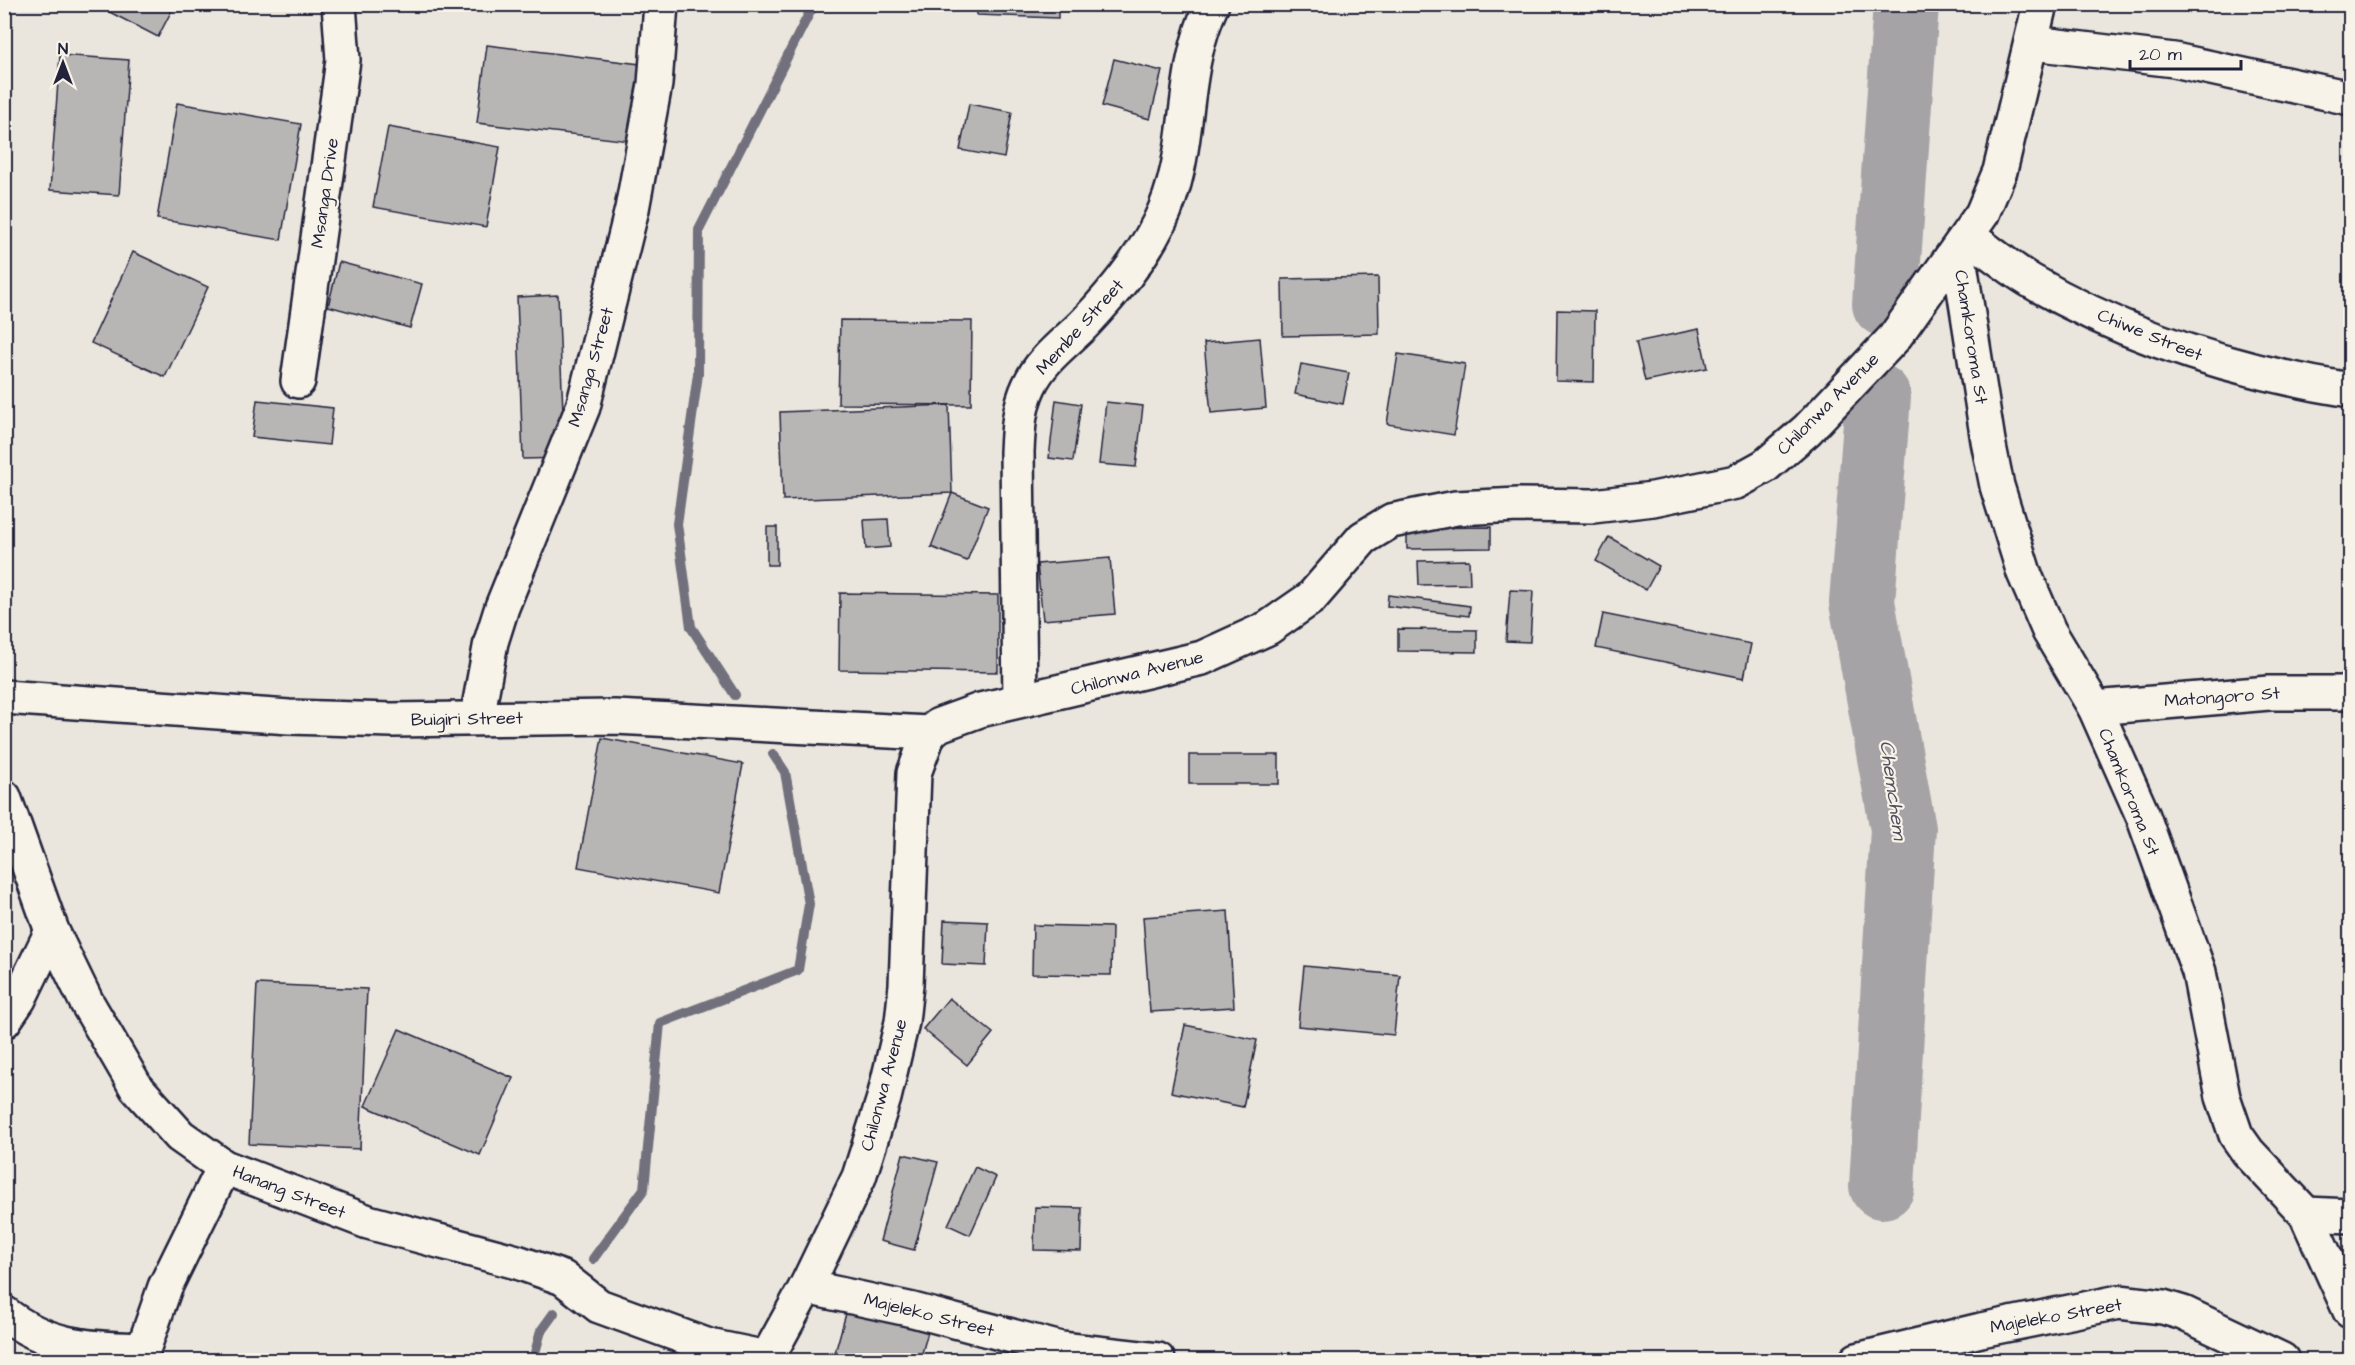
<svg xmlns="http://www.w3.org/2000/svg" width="2355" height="1365" font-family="'Architects Daughter',sans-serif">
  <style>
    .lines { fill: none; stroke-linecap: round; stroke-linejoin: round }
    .stream { stroke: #716f7b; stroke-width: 10 }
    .river { stroke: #a6a3a6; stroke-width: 66 }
    .building { fill: #b8b6b5; stroke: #22223b; stroke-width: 1.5 }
    .street-casing { stroke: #22223b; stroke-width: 38 }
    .street { stroke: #f7f3e8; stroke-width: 33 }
    .labels { text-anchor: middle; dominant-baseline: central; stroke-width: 4.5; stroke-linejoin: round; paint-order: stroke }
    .street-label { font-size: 18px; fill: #22223b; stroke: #f7f3e8 }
    .water-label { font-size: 20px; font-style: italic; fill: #504f60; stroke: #f7f3e8 }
  </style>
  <rect width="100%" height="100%" fill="#eae6de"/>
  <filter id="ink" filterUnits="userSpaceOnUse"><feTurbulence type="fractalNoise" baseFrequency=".0167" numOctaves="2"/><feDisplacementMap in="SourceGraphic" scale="12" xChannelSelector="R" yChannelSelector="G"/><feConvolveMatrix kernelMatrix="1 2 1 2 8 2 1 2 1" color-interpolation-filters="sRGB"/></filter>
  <g filter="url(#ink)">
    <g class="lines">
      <g class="stream">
        <polyline points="735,695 691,627 677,524 698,374 699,230 814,4"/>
        <polyline points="593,1259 644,1189 660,1023 798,970 809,904 785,772 773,754"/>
        <polyline points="533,1360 541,1331 554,1313"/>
      </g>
      <g class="river">
        <polyline points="1885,304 1906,4"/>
        <polyline points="1878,397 1862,602 1903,829 1882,1186"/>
      </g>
    </g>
    <g class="building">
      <polygon points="94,4 175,4 158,37"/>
      <polygon points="397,4 463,4 463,11"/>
      <polygon points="977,4 1058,4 1058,18 977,15"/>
      <polygon points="487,45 648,65 638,142 477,123"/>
      <polygon points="60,55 129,60 119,195 50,190"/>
      <polygon points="1114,59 1162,71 1150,119 1102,106"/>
      <polygon points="177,103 301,124 281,240 157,219"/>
      <polygon points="969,104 1012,112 1004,158 960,150"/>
      <polygon points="388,127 500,147 486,227 373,207"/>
      <polygon points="133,252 208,287 165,377 91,343"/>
      <polygon points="339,262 422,284 410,328 328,306"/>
      <polygon points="1378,277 1379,334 1283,336 1282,279"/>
      <polygon points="558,295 565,458 523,459 517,297"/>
      <polygon points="1557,310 1595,311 1594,382 1556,381"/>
      <polygon points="840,320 972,321 971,405 838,404"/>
      <polygon points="1699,329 1707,368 1645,381 1636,342"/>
      <polygon points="1260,338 1266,408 1211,413 1204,343"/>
      <polygon points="1398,354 1465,364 1454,435 1387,424"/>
      <polygon points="1301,364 1349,373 1343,404 1295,394"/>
      <polygon points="257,400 333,408 329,445 252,437"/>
      <polygon points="1056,400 1081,404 1073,461 1049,458"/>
      <polygon points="1106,402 1143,406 1136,467 1099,464"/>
      <polygon points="949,405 952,493 783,500 780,412"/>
      <polygon points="952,493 988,507 967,561 931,547"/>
      <polygon points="888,519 890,547 866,549 864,520"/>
      <rect x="767" y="527" width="10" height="38"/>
      <polygon points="1491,527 1491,548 1407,549 1407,528"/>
      <polygon points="1609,537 1659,566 1646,590 1596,561"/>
      <polygon points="1110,558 1115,614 1043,620 1037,564"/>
      <polygon points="1469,560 1470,584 1419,585 1418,561"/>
      <polygon points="1510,590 1533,591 1530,642 1506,641"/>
      <polygon points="840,593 998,595 998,672 839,670"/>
      <polygon points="1388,595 1470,606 1469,616 1387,606"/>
      <polygon points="1603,614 1751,644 1744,678 1596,648"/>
      <polygon points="1398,629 1477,630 1477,652 1398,651"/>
      <polygon points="602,738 743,764 719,893 578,867"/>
      <rect x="1189" y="755" width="90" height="29"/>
      <polygon points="1228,911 1234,1007 1150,1012 1143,917"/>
      <polygon points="944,920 988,922 986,966 942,964"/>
      <polygon points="1033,925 1112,927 1111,975 1032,974"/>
      <polygon points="1304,966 1400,975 1394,1035 1298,1026"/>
      <polygon points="257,984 367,989 360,1149 249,1144"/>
      <polygon points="949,998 993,1033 967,1065 923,1029"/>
      <polygon points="1185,1025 1257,1040 1243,1107 1171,1092"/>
      <polygon points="399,1029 513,1078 480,1155 365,1106"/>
      <polygon points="903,1154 938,1162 914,1250 880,1241"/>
      <polygon points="975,1167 996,1177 970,1235 948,1225"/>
      <polygon points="1035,1207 1082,1208 1081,1251 1034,1250"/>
      <polygon points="847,1310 928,1332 920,1360 833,1360"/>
    </g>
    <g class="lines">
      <g class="street-casing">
        <g id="street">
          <polyline points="2033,43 2174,60 2350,98"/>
          <path d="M1968 236C1989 251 2009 268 2031 281 2130 339 2239 372 2350 390"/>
          <polyline points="1958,251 1988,441 1997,486 2024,573 2049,631 2095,708 2143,816 2199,972 2223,1097 2236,1135 2248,1152 2306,1214 2350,1311"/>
          <polyline points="298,381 343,60 339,4"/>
          <polyline points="4,697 289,717 392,720 615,717 929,733"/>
          <path d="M1020 700 1017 452C1018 429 1019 407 1029 386 1042 358 1066 343 1086 322 1114 292 1140 261 1159 223 1195 151 1177 79 1212 4"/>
          <polyline points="2095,708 2269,693 2350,693"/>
          <polyline points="477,718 491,642 502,607 583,407 632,209 655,84 661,4"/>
          <polyline points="4,797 52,931 86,1001 136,1087 180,1136 224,1167 368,1222 517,1262 563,1278 599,1306 709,1346 767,1358"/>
          <polyline points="4,1021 19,999 52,931"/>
          <polyline points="2306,1214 2350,1216"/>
          <polyline points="806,1287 913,1310 1061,1349 1158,1360"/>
          <path d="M4 1313C48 1348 90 1348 143 1350"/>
          <polyline points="143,1360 143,1350 165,1287 224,1167"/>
          <polyline points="766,1360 806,1287 859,1177 884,1098 902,1022 906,985 914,773 929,733 939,725 980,710 1202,658 1268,628 1311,598 1363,538 1391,521 1456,508 1519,505 1593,506 1653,499 1736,482 1765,466 1807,430 1894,338 1982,214 2000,171 2040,4"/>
          <polyline points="1857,1360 1981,1330 2119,1302 2163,1307 2183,1313 2282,1360"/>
        </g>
      </g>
      <use href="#street" class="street"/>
    </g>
  </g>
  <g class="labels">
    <g class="street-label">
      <text transform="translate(325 193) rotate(-82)">Msanga Drive</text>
      <text transform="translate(1080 327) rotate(-48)">Membe Street</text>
      <text transform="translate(2150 335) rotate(22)">Chiwe Street</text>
      <text transform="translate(1971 337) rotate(81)">Chamkoroma St</text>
      <text transform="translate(591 367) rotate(-74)">Msanga Street</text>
      <text transform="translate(1828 404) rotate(-45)">Chilonwa Avenue</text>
      <text transform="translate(1137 673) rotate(-14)">Chilonwa Avenue</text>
      <text transform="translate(2222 697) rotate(-4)">Matongoro St</text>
      <text transform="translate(467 719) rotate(-1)">Buigiri Street</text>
      <text transform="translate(2129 792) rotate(68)">Chamkoroma St</text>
      <text transform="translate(884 1085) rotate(-75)">Chilonwa Avenue</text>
      <text transform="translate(289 1192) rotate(21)">Hanang Street</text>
      <text transform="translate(929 1315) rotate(14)">Majeleko Street</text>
      <text transform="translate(2056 1316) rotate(-10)">Majeleko Street</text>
    </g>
    <g class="water-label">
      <text transform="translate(1893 790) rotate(82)">Chemchem</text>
    </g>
  </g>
  <rect width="2355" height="1365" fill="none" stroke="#f7f3e8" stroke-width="24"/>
  <rect x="12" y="12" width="2331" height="1341" fill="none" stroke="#22223b" stroke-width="2" filter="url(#ink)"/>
  <g transform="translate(63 63)" stroke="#f7f3e8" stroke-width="4.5" paint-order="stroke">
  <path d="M0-4.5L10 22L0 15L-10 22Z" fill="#22223b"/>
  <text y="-9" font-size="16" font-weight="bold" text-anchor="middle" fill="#22223b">N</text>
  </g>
  <path d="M2130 60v9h111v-9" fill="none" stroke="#22223b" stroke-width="3"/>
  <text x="2139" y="60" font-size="18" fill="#22223b" stroke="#f7f3e8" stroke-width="4.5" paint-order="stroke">20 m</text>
</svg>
